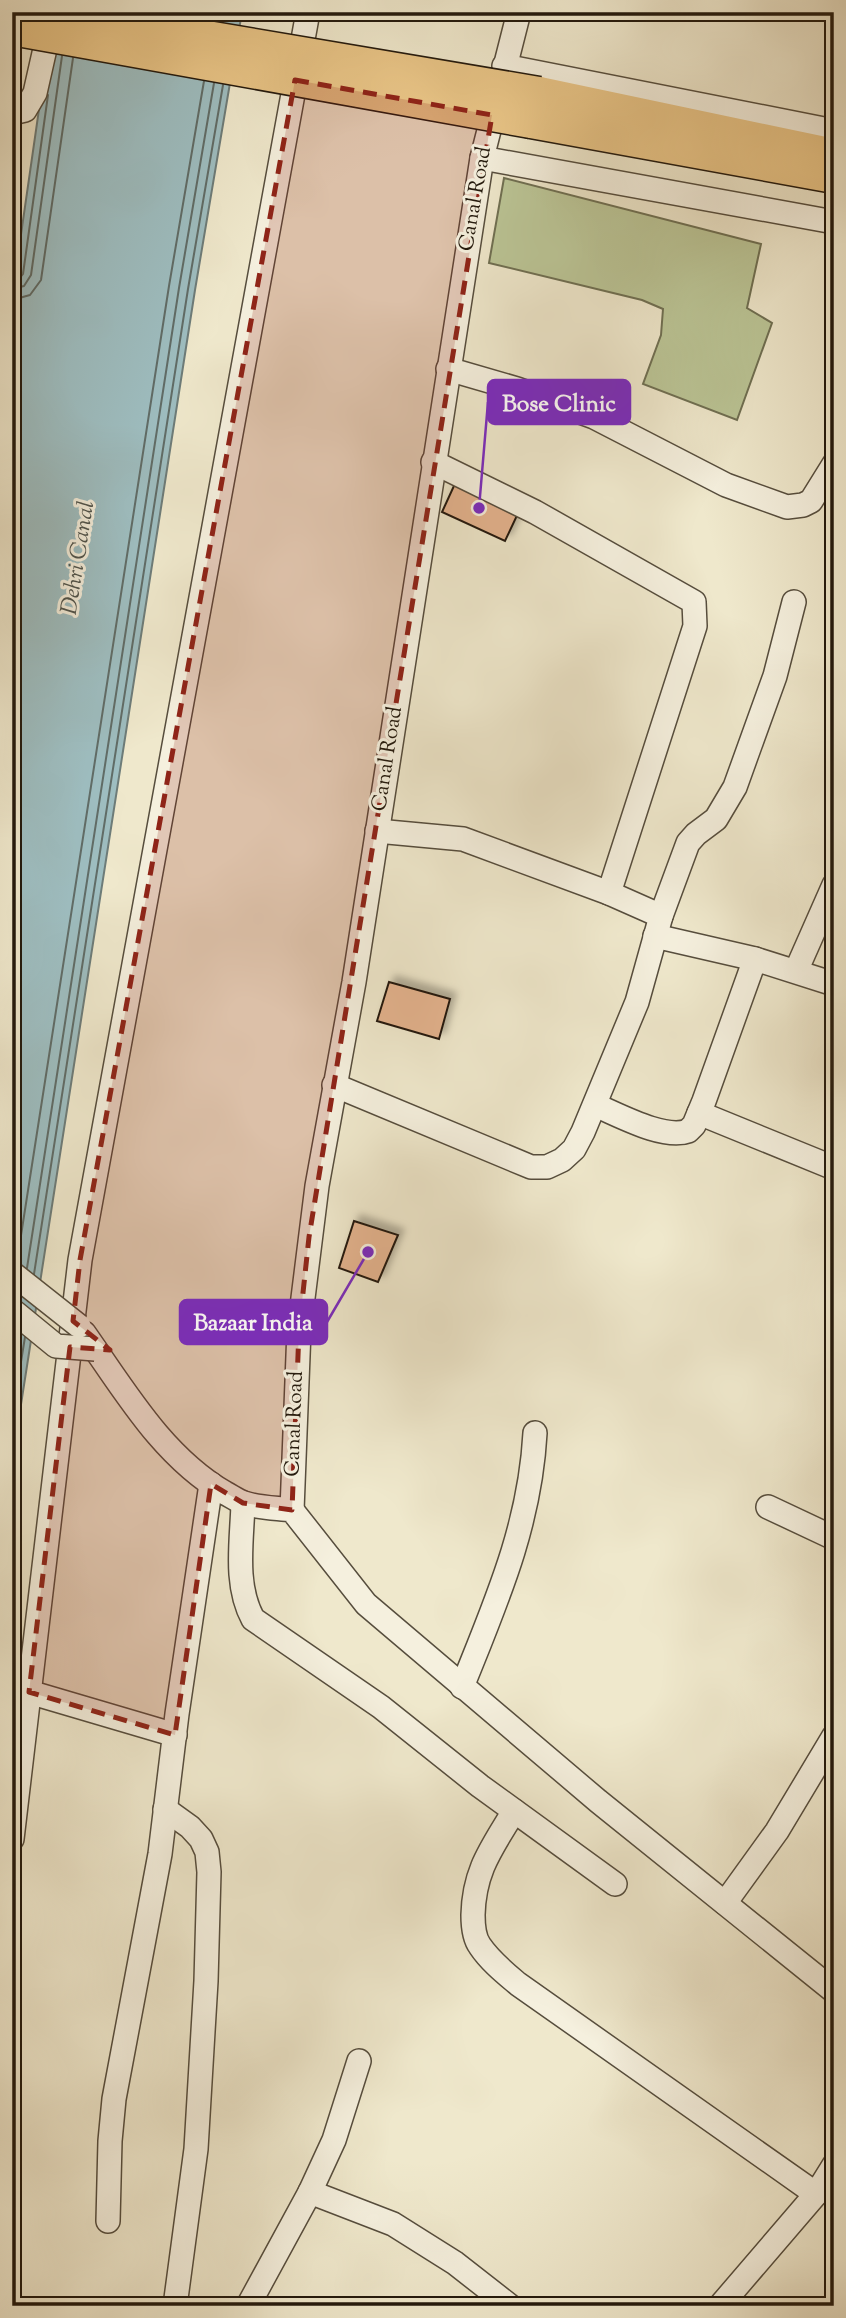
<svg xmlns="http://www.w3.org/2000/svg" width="846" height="2318" font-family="'Sorts Mill Goudy',serif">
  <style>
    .green { fill: #bbc596; stroke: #6f6f52; stroke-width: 2 }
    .water { fill: #9ebec1; stroke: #6d7c79; stroke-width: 2 }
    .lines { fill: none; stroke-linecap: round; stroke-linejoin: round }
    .shore { stroke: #606c67; stroke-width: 2 }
    .building { fill: #e4b38e; stroke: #23190d; stroke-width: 2; filter: url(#shadow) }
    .minor-casing { stroke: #564d3d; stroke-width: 26 }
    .highway-casing { stroke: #23190d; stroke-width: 35 }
    .minor { stroke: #f5f0de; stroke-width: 23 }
    .highway { stroke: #e8c486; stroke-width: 32 }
    .minor-bridge-casing { stroke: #564d3d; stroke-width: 26; stroke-linecap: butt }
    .highway-bridge-casing { stroke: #23190d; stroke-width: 35; stroke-linecap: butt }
    .minor-bridge { stroke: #f5f0de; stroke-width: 23 }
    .highway-bridge { stroke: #e8c486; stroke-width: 32 }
    .marked { fill: #8f2418; fill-opacity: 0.2; stroke: #8f2418; stroke-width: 5; stroke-dasharray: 14 9; stroke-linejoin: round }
    .labels { text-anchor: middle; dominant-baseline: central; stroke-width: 6; stroke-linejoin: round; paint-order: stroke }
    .street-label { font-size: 21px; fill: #23190d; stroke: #f5f0de }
    .water-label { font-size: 23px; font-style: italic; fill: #4e534c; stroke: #f5f0de }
    .leader { fill: none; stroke: #7b2cbf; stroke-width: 2.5 }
    .callout-dot { fill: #7b2cbf; stroke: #f5f0de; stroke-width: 2.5 }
    .callout { fill: #7b2cbf; stroke: #7b2cbf; stroke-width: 2.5 }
    .callout-label { font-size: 23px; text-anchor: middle; font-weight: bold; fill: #fff }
  </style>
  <defs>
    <filter id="shadow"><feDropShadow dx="6" dy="-6" stdDeviation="3.5" flood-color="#0004"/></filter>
  </defs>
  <rect width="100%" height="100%" fill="#efe8cc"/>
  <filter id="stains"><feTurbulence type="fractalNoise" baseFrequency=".00286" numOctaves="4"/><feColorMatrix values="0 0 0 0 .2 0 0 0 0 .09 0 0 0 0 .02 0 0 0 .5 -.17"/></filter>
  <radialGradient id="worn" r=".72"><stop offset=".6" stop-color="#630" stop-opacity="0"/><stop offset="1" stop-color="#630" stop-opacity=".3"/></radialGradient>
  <polygon class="green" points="504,178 761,244 747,308 772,323 737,420 643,384 661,335 663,309 642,300 489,263"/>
  <polygon class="water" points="53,12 242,12 195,290 12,1462 12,297"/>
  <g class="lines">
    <g class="shore">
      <polyline points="12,281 19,279 23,274 48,95"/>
      <polyline points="12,289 24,286 31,275 62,56"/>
      <polyline points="12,300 30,295 41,280 73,58"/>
      <polyline points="17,1261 169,286 204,81"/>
      <polyline points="27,1268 179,288 214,83"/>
      <polyline points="34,1274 188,289 223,85"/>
      <polyline points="12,1417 25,1337"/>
    </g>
  </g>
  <g class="building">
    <polygon points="458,477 521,507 505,541 442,512"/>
    <polygon points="389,982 450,999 439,1039 377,1021"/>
    <polygon points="354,1221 398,1235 378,1282 339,1268"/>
  </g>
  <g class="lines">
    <g class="minor-casing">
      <g id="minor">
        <polyline points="504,66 834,131"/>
        <polyline points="12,113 25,110 35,93 51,22"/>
        <polyline points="482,158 834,222"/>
        <polyline points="448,369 517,389 594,417 726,485 787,507 803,505 811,501 834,464"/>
        <polyline points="433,462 535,512 694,602 695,626 609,893"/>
        <polyline points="377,831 463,839 609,893 661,916"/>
        <polyline points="655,936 755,959 834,984"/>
        <polyline points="796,971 834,885"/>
        <polyline points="334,1085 531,1167 547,1167 562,1160 574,1149 583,1132 637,1002 661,916 688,843 696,834 716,819 735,787 775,676 794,602"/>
        <path d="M595 1105C619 1115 664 1140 688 1131L694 1125 704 1101 755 959"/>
        <polyline points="699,1113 834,1168"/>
        <path d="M84 1333C125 1391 162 1456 225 1493 231 1496 238 1501 244 1503 259 1508 277 1508 292 1510L366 1604 598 1801 834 1991"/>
        <path d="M243 1503C242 1541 234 1584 253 1619L381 1707 480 1786 615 1884"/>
        <polyline points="768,1507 834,1538"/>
        <polyline points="292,1510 299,1330 317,1186 354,982 482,158 519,12"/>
        <path d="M462 1687C496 1602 530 1526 535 1433"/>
        <polyline points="29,1692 175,1735"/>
        <polyline points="165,1809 190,1827 201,1839 207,1852 209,1872 206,1981 196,2149 175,2306"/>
        <path d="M514 1811C492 1848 474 1870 473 1915 473 1925 474 1938 480 1946 490 1961 505 1973 518 1984L816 2194"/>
        <polyline points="12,1839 80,1260 308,12"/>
        <polyline points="725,1903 777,1831 834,1736"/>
        <polyline points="310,2192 393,2224 455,2263 510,2306"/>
        <polyline points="108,2221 110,2141 114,2099 160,1854 177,1714 211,1484"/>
        <polyline points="248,2306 310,2192 334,2140 359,2061"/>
        <polyline points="720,2306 816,2194 834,2165"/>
      </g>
    </g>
    <g class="highway-casing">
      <g id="highway">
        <polyline points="539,93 834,155"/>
        <polyline points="531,122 834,177"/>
      </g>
    </g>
    <use href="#minor" class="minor"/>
    <use href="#highway" class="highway"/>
    <g class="minor-bridge-casing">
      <g id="minor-bridge">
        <polyline points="12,1273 79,1326"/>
        <polyline points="12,1310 56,1346 95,1349"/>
      </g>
    </g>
    <g class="highway-bridge-casing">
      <g id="highway-bridge">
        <polyline points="58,12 539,93"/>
        <polyline points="12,29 531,122"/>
      </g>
    </g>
    <use href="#minor-bridge" class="minor-bridge"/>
    <use href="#highway-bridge" class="highway-bridge"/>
  </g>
  <path class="marked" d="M295 80 492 115 309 1237 299 1330 292 1510 243 1503 211 1484 175 1735 29 1692 70 1347 110 1350 73 1321 80 1260Z"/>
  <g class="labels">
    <g class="street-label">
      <text transform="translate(476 199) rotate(-80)">Canal Road</text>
      <text transform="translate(388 759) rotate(-81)">Canal Road</text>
      <text transform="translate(295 1424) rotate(-88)">Canal Road</text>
    </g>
    <g class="water-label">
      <text transform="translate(79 558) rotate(-81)">Dehri Canal</text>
    </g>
  </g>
  <path class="leader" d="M479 508L488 402M368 1252L327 1322"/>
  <g class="callout-dot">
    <circle cx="479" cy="508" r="7"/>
    <circle cx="368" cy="1252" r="7"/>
  </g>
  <g class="callout">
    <rect x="488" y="380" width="142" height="44" rx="7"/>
    <rect x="180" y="1300" width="147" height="44" rx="7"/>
  </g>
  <g class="callout-label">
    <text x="559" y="411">Bose Clinic</text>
    <text x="253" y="1330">Bazaar India</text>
  </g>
  <rect width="846" height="2318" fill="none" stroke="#efe8cc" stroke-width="42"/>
  <rect x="14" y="14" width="818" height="2290" fill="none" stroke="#23190d" stroke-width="3.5"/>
  <rect x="21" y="21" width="804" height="2276" fill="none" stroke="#23190d" stroke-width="2"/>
  <rect width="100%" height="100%" filter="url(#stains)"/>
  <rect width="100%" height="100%" fill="url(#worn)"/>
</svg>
